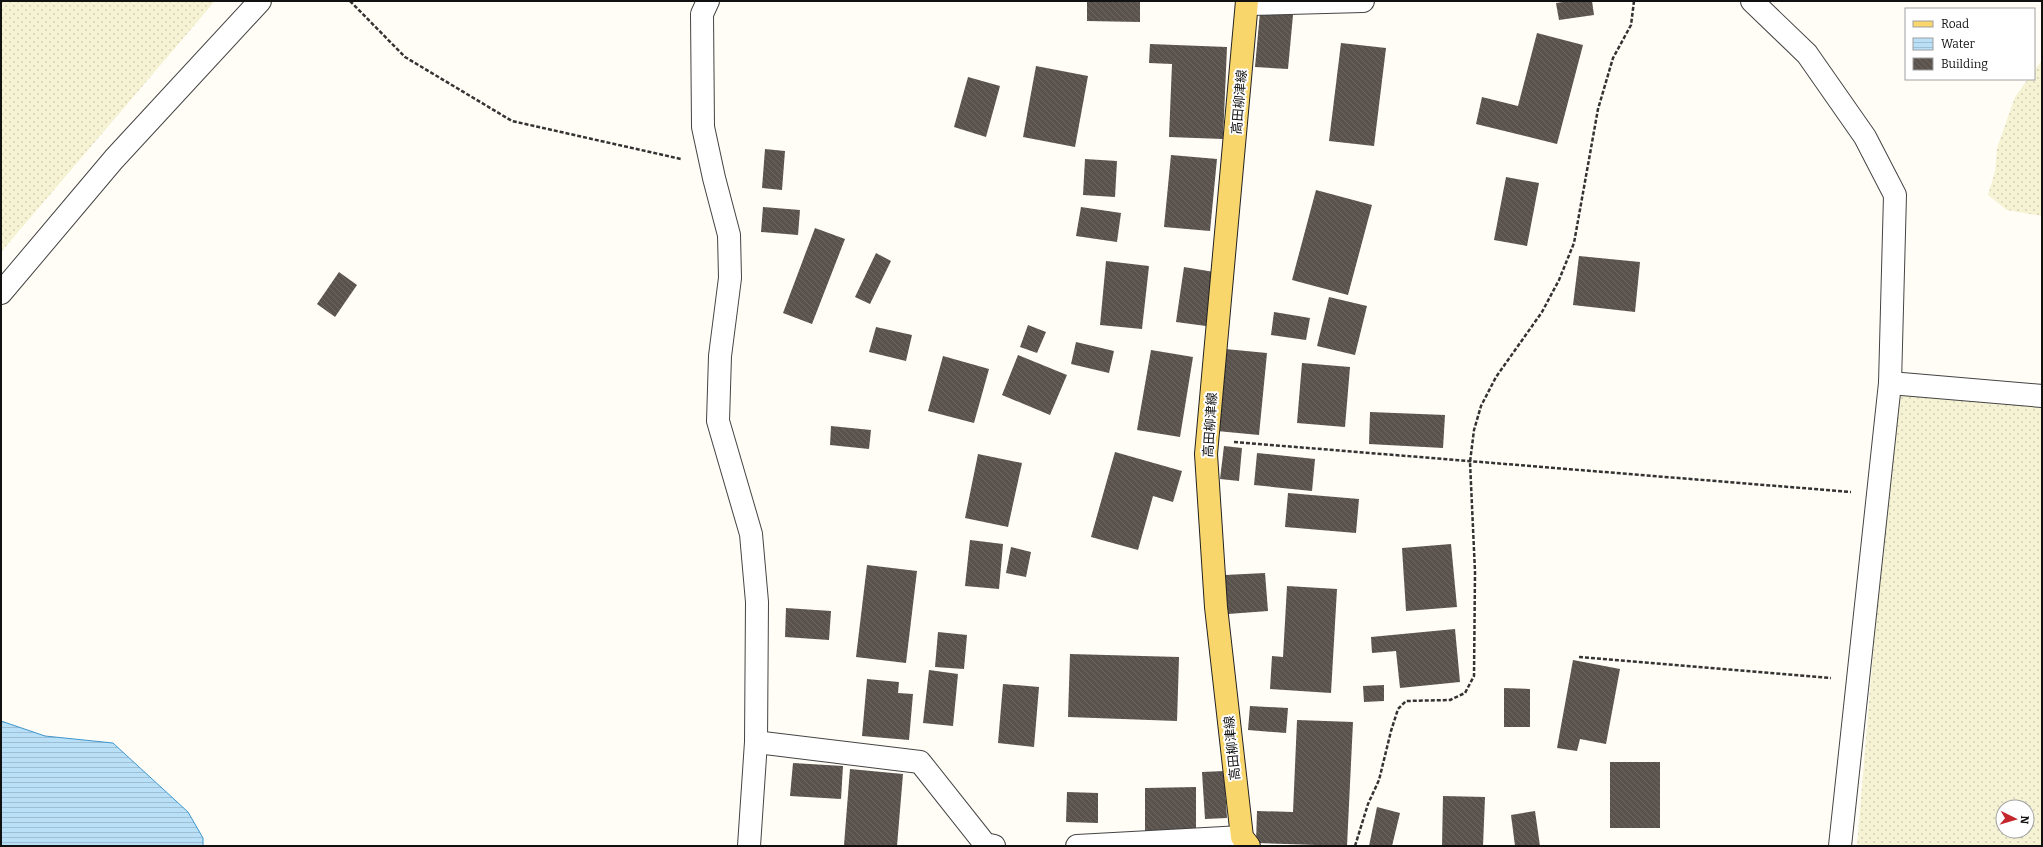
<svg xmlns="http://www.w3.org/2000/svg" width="2043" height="847" font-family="Bitter,'Noto Sans JP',serif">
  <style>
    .farmland { fill: url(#farmland-dots); fill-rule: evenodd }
    .water { fill: url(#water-rules); stroke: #3f96cf }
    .building { fill: url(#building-back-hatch) }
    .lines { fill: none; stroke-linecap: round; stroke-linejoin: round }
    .street-casing { stroke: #444; stroke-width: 24 }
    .primary-casing { stroke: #222; stroke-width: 24 }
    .path { stroke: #333; stroke-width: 2.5; stroke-dasharray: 4 2; stroke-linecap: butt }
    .street { stroke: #fff; stroke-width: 22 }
    .primary { stroke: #f9d66b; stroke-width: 22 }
    .labels { text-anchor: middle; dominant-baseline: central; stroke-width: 4; stroke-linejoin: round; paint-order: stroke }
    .street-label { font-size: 13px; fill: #111; stroke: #fff }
  </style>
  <defs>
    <pattern id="farmland-dots" width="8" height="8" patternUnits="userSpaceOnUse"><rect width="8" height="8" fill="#f6f3d4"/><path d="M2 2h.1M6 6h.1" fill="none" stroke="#d2cfb5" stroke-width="1.8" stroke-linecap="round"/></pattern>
    <pattern id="water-rules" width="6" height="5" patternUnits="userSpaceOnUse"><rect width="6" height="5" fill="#b9e0f7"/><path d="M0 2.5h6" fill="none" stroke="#9ebfd3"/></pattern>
    <pattern id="building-back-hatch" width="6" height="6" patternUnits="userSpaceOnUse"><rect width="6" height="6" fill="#5a524d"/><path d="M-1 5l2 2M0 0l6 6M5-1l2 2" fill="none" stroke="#6d6662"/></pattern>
  </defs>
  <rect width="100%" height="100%" fill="#fffdf5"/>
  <g class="farmland">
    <polygon points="1,1 215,1 1,252"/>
    <polygon points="2042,60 2042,216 2007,210 1988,195 1995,172 1997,148 2015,97 2028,79 2034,79 2034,71"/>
    <path d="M1895 392 2042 407V846H1857ZM2003 807H2027V831H2003Z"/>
  </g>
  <polygon class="water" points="1,721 45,736 113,743 188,812 203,838 203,846 1,846"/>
  <g class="building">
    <polygon points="1087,1 1140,1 1140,22 1087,21"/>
    <polygon points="1570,1 1592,1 1594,15 1559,20 1556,3"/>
    <polygon points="1260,12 1293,15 1288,69 1255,67"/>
    <polygon points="1537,33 1583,45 1557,144 1476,124 1482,97 1518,106"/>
    <polygon points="1341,43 1386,48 1374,146 1329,141"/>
    <polygon points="1150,44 1227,47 1223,139 1169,137 1172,64 1149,63"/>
    <polygon points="1036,66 1088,76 1075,147 1023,137"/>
    <polygon points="968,77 1000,86 986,137 954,127"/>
    <polygon points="765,149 785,151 782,190 762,188"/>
    <polygon points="1171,155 1217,159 1210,231 1164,227"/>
    <polygon points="1085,159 1117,161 1115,197 1083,195"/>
    <polygon points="1506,177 1539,183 1527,246 1494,240"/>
    <polygon points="1316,190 1372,205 1348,295 1292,280"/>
    <polygon points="763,207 800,210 798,235 761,232"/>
    <polygon points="1081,207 1121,213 1117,242 1076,236"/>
    <polygon points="815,228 845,239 812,324 783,313"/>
    <polygon points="876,253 891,261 870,304 855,297"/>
    <polygon points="1579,256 1640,262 1635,312 1573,305"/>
    <polygon points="1106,261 1149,266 1142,329 1100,325"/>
    <polygon points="1184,267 1214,272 1206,326 1176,322"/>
    <polygon points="339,272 357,285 335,317 317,304"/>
    <polygon points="1329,297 1367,306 1355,355 1317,346"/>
    <polygon points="1274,312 1310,318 1306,340 1271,335"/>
    <polygon points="1028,325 1046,332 1037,353 1020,347"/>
    <polygon points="876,327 912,335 906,361 869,352"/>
    <polygon points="1076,342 1114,351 1109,373 1071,364"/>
    <polygon points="1225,349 1267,353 1259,435 1217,431"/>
    <polygon points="1151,350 1193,357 1180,437 1137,430"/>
    <polygon points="1018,355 1067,375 1050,415 1002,395"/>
    <polygon points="943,356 989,369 974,423 928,411"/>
    <polygon points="1302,363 1350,367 1345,427 1297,423"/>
    <polygon points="1370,412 1445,415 1443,448 1369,444"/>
    <polygon points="831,426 871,430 869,449 830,445"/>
    <polygon points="1224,446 1242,448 1239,481 1220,479"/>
    <polygon points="1115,452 1182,471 1173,502 1153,496 1138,550 1091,537"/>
    <polygon points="1257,453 1315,459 1312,491 1254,485"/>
    <polygon points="978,454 1022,463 1008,527 965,518"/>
    <polygon points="1288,493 1359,499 1356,533 1285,527"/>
    <polygon points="970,540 1003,544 999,589 965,586"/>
    <polygon points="1451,544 1457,607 1406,611 1402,548"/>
    <polygon points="1011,547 1031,552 1026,577 1006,573"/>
    <polygon points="867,565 917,571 906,663 856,657"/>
    <polygon points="1265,573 1268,611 1228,614 1225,575"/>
    <polygon points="1287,586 1337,589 1331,693 1270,689 1272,656 1283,657"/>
    <polygon points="786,608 831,611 829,640 785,637"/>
    <polygon points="1455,629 1460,682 1400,688 1396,651 1372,653 1371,637"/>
    <polygon points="938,632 967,635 964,669 935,667"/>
    <polygon points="1070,654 1179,657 1177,721 1068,717"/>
    <polygon points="1573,660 1620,669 1606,744 1580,739 1577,751 1557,748"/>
    <polygon points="929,670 958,674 953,726 923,723"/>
    <polygon points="867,679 899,682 898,693 913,694 909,740 862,736"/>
    <polygon points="1003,684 1039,687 1034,747 998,743"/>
    <polygon points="1384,685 1384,701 1364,702 1363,686"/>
    <polygon points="1504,688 1530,689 1530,727 1504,727"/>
    <polygon points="1250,706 1288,708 1286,733 1248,730"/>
    <polygon points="1297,720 1353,722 1347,846 1256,843 1257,811 1293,812"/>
    <rect x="1610" y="762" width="50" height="66"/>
    <polygon points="793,763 843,766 841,799 790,796"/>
    <polygon points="850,769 903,774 897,846 844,845"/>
    <polygon points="1224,771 1227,818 1205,819 1202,772"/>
    <polygon points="1196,787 1196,831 1145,832 1145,788"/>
    <polygon points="1067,792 1098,793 1098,823 1066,822"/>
    <polygon points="1443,796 1485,797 1483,846 1442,846"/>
    <polygon points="1377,807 1400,813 1392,846 1369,846"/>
    <polygon points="1535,811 1540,846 1515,846 1511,815"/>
  </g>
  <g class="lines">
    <g class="street-casing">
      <g id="street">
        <polyline points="708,1 702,14 703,127 714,178 729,235 730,278 720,356 718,421 751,534 757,602 756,742 749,846"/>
        <polyline points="1752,1 1807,54 1865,137 1895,195 1890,383 1840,846"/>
        <polyline points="1248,4 1363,1"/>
        <polyline points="1,293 114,159 260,1"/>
        <polyline points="1890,383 2042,396"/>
        <polyline points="756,742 920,762 985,844 994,846"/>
        <polyline points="1077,846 1242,837"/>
      </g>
    </g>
    <g class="primary-casing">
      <polyline id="primary" points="1247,1 1206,454 1216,607 1242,837 1249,846"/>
    </g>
    <g class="path">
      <polyline points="350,1 405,57 512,121 681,159"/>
      <polyline points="1234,442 1851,492"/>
      <polyline points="1579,657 1831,678"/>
      <polyline points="1355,846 1368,804 1379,780 1391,731 1398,709 1406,701 1450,700 1465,693 1474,676 1475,572 1470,462 1474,430 1481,406 1496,377 1542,312 1559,280 1574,243 1598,109 1613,58 1631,25 1634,1"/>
    </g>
    <use href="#street" class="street"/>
    <use href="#primary" class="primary"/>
  </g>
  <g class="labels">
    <g class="street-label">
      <text transform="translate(1239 102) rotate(-85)">高田柳津線</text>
      <text transform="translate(1210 425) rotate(-86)">高田柳津線</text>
      <text transform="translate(1232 748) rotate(-96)">高田柳津線</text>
    </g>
  </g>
  <rect width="2043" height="847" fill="none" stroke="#111111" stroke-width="4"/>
  <rect x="1905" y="8" width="130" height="72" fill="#ffffff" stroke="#a0a0a0"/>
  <rect x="1913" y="21" width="20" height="6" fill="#f9d66b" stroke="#a0a0a0"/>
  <text x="1941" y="28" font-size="12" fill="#111111">Road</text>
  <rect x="1913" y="38" width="20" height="12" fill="url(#water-rules)" stroke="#a0a0a0"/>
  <text x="1941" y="48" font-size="12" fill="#111111">Water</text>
  <rect x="1913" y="58" width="20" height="12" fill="url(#building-back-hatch)" stroke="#a0a0a0"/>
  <text x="1941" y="68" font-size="12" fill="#111111">Building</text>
  <g transform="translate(2015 819) rotate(95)"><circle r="19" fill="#ffffff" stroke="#a0a0a0"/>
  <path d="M0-3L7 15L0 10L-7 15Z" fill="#c4262e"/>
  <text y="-6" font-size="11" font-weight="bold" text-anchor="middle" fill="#111111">N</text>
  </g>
</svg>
